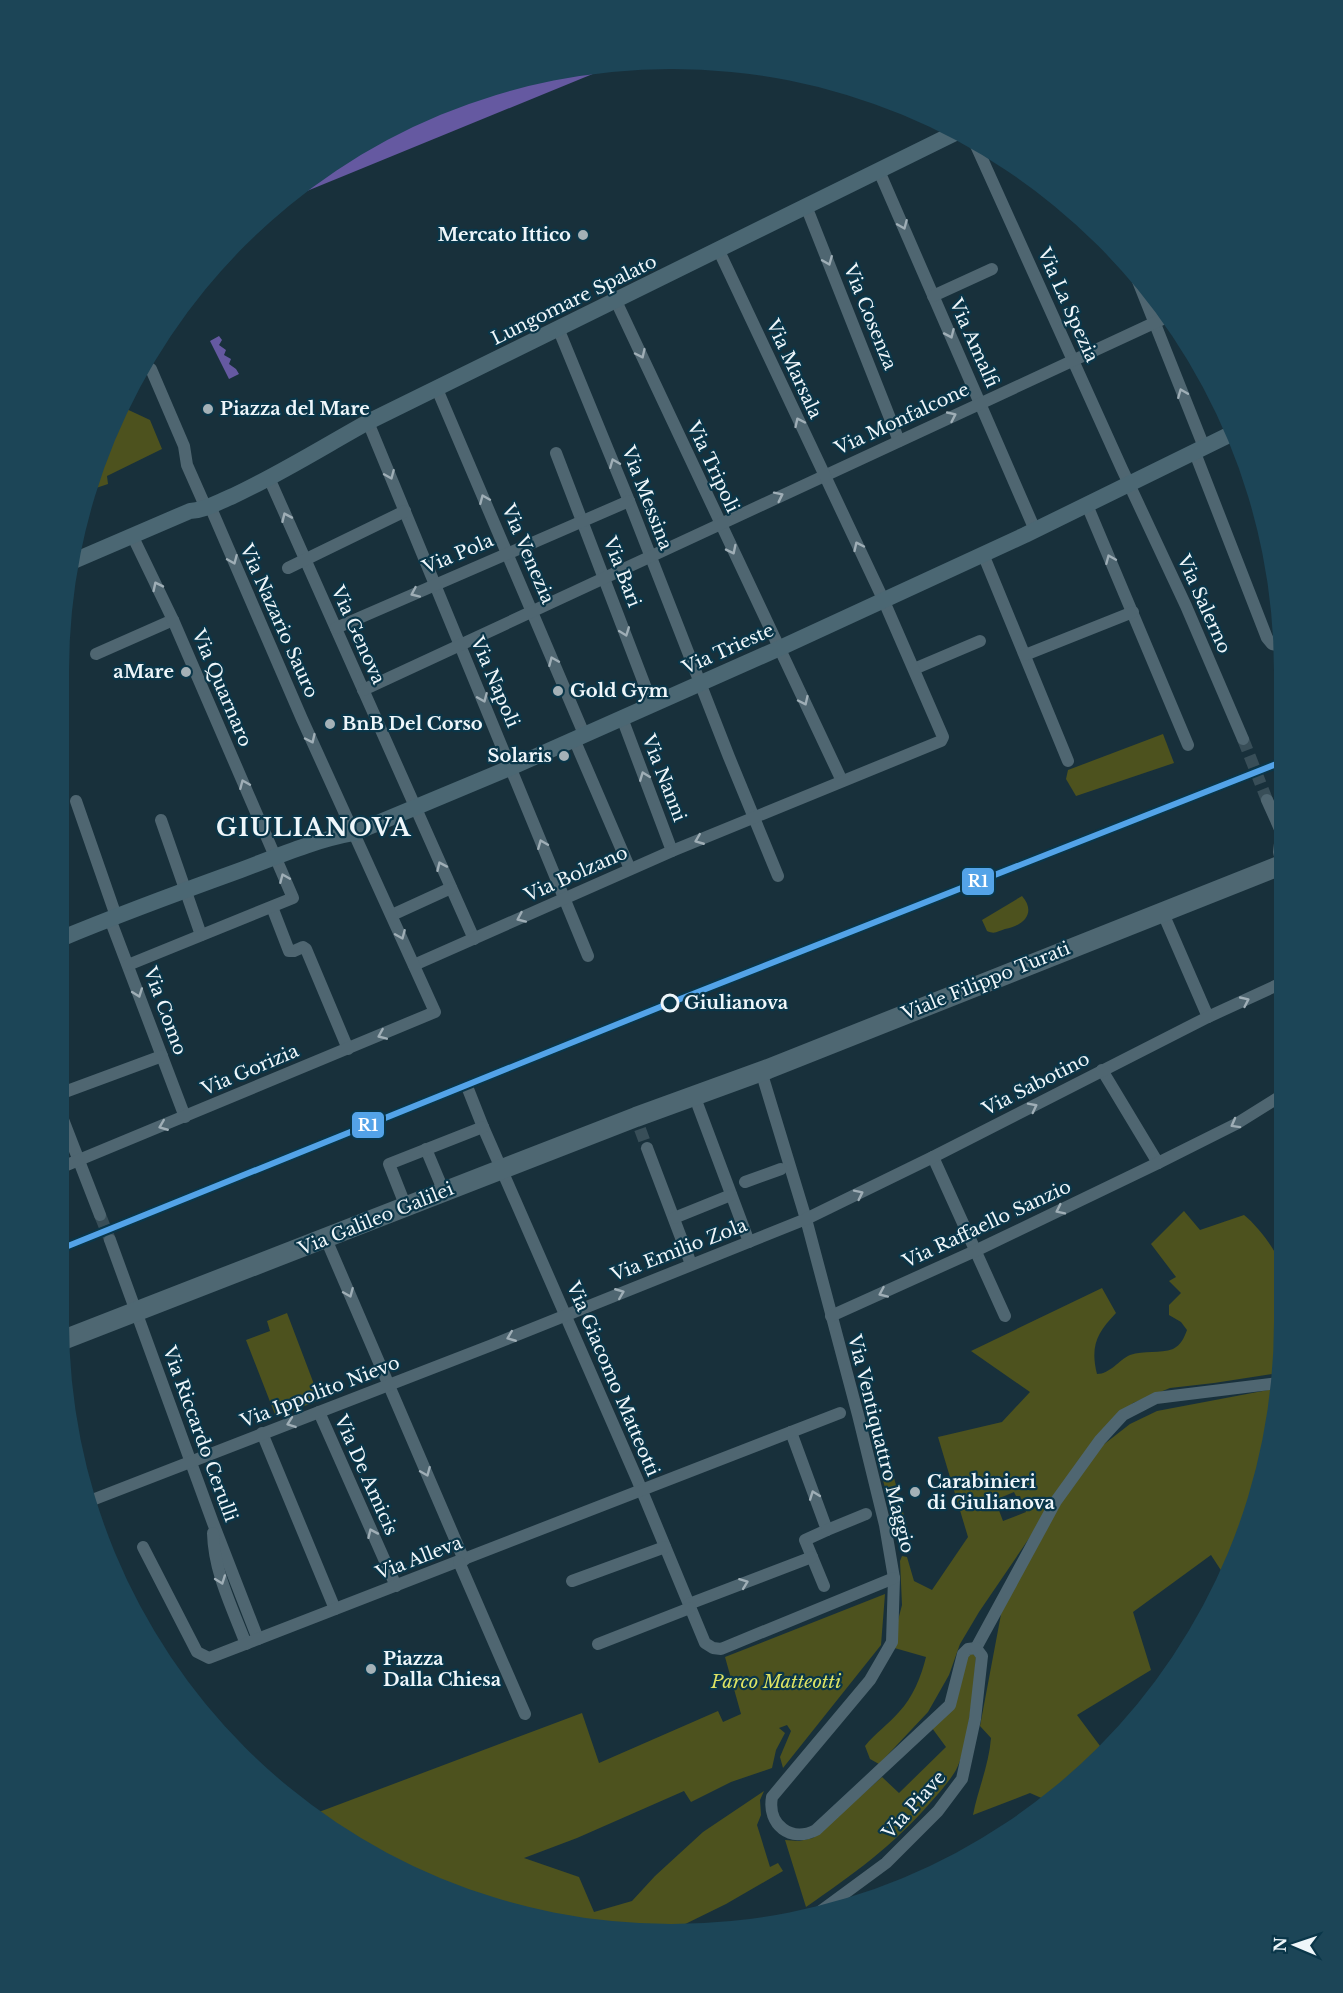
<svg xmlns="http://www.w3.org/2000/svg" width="1343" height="1993" font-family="'Libre Baskerville',serif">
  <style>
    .green { fill: #4d521e; fill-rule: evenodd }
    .water { fill: #6559a1 }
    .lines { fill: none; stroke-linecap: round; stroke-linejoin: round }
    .street-tunnel { stroke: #384e58; stroke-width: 12; stroke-dasharray: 12 6; stroke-linecap: butt }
    .street { stroke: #4f6671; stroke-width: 12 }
    .secondary { stroke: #4b6773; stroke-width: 16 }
    .primary { stroke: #4e6772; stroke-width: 20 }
    .rail-1-casing { stroke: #0a3649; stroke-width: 10 }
    .rail-1 { stroke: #53a3e8; stroke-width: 6 }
    .oneway { stroke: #9faeb6 }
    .poi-dot { fill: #a4b1b7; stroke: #0a3649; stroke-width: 2 }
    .stop-dot { fill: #0a3649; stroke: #eff6fa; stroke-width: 3 }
    .labels { text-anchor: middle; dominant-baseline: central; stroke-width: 4.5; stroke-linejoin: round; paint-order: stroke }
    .poi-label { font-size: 18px; font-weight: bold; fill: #eff6fa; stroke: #0a3649; text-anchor: start }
    .street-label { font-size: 18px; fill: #eff6fa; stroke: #0a3649 }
    .stop-label { font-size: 18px; font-weight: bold; fill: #eff6fa; stroke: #0a3649; text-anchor: start }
    .park-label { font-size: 18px; font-style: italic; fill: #dee363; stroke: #0a3649 }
    .district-label { font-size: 24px; font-weight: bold; letter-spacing: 1.5px; fill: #eff6fa; stroke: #0a3649 }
    .line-badge { stroke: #0a3649; stroke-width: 2 }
    .badge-label { font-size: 16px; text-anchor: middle; font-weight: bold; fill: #fff }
  </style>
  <rect width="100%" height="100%" fill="#18303b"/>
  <g class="green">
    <polygon points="120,406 150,420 162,449 107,476 108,484 93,489 92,487"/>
    <polygon points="1163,734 1174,763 1076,796 1066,779 1068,770"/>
    <path d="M1022 896C1037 913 1023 926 1005 929 998 931 995 935 987 931L982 920Z"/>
    <path d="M1184 1211 1200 1230 1244 1215C1259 1227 1278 1253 1284 1271V1322L1279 1373 1214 1383 1170 1388 1133 1403 1098 1437 979 1612 960 1644 949 1675 928 1712 879 1764 870 1759 865 1746C875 1733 889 1724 899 1712 913 1697 921 1677 926 1657L891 1647 902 1605 900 1561 902 1556 907 1557 914 1581 932 1590 968 1537 938 1437 1002 1422 1030 1392 971 1351 1102 1288 1116 1313C1097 1333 1090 1346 1097 1374 1110 1374 1119 1360 1130 1355 1144 1350 1160 1354 1173 1349 1181 1345 1184 1338 1187 1330L1181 1322 1169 1315V1305L1181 1293 1169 1281 1176 1277 1151 1244ZM1014 1492 1016 1496H1020L1026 1512 1003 1521 995 1500Z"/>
    <polygon points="287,1313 320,1400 276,1417 246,1340 270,1331 267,1321"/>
    <path d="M1278 1388 1273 1441 1226 1578 1211 1555 1133 1612 1151 1670 1077 1715 1106 1754 1046 1800 1030 1793 973 1815C978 1789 989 1765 991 1738L980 1726 1002 1609 1059 1502 1103 1445 1130 1424 1157 1411Z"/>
    <polygon points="893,1474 907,1527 897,1530 882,1477"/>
    <polygon points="885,1594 881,1645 783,1768 780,1757 791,1731 787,1725 779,1728 785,1733 776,1750 772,1768 731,1782 691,1802 684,1791 577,1838 524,1858 579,1877 594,1912 632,1901 655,1876 703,1832 764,1791 760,1800 761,1815 757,1825 770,1867 778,1863 783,1871 726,1904 673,1930 631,1933 513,1914 437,1888 311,1815 582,1713 599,1763 718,1711 723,1722 741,1714 725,1657"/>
    <path d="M972 1653 976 1657C974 1684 968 1749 956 1770 949 1782 939 1793 930 1803 894 1845 851 1876 806 1907L785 1840 799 1841 813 1838 882 1777 899 1793 946 1747 932 1728 969 1655Z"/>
  </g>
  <g class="water">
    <polygon points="598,66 600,71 285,200 331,162 437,105 552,70"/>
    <polygon points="219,336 222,340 219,345 226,350 224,355 231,359 229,364 236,369 239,374 229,379 210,341"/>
  </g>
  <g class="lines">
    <g class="street-tunnel">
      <polyline points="1243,739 1267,800"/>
      <polyline points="640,1129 647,1148"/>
      <polyline points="100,1215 110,1240"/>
    </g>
    <g class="street">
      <polyline points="974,141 1122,469 1186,606 1243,739"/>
      <polyline points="879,171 1035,530"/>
      <polyline points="806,206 899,441"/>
      <polyline points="1136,276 1204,447"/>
      <polyline points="933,296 992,269"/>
      <polyline points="616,301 842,781"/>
      <polyline points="558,328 629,501 729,757 778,876"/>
      <polyline points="151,369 184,446 187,465 206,508"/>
      <polyline points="437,389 584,734"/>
      <polyline points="368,422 588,956"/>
      <polyline points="556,453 652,704"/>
      <polyline points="1195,453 1267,638 1272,644 1282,646"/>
      <polyline points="269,478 474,939"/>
      <polyline points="1087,505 1188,745"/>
      <polyline points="983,554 1068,761"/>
      <polyline points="288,568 405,511"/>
      <polyline points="336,628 629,501"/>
      <polyline points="96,654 173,620"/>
      <polyline points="1025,655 1133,612"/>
      <polyline points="914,669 980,641"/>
      <polyline points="363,690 1169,316"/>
      <polyline points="622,718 672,851"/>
      <polyline points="574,739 630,869"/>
      <polyline points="1267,800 1284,838"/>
      <polyline points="76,801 116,916"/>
      <polyline points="161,820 201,935"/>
      <polyline points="1281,835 1279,852 1282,865"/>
      <polyline points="272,907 289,951 294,951 303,947 306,949 348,1049"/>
      <polyline points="1162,911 1208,1017"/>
      <polyline points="392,915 451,888"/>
      <polyline points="110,919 185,1117"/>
      <polyline points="128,965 293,898 173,620 132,535"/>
      <polyline points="414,965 672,851 941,741 943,737 883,599 719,251"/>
      <polyline points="1102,1070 1158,1163"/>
      <path d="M761 1071 806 1219 858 1415 885 1525 894 1578 892 1642 870 1680 772 1797C767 1825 791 1843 816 1830L950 1705 963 1654 968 1649 976 1648"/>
      <polyline points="468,1089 483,1127 637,1479 705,1643 713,1648 721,1649 894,1578"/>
      <polyline points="62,1093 162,1056"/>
      <polyline points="694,1095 749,1242"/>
      <polyline points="62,1117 100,1215"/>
      <polyline points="647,1148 691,1264"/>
      <polyline points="426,1149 444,1192"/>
      <polyline points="933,1157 1005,1316"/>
      <polyline points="62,1167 435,1012 302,719 210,506"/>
      <polyline points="745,1182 781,1169"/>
      <polyline points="406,1207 389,1164 483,1127"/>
      <polyline points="674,1218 731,1195"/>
      <polyline points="326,1239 464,1560"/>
      <polyline points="110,1240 213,1523 258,1639"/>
      <polyline points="831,1316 975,1251 1158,1163 1236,1124 1284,1094"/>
      <polyline points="319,1412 396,1586"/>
      <polyline points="791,1432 827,1530 805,1540 824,1586"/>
      <polyline points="262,1433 335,1609"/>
      <polyline points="87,1502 492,1345 806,1219 933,1157 1208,1017 1284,982"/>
      <polyline points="827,1530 866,1514"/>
      <path d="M213 1533C214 1572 232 1607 246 1644"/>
      <polyline points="143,1547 197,1652 209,1658 840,1413"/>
      <polyline points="459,1562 525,1714"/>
      <polyline points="572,1581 665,1547"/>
      <polyline points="689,1604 812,1557"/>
      <polyline points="598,1644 690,1608"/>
      <polyline points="976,1648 1056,1501 1100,1440 1123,1415 1156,1398 1278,1383"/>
      <polyline points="814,1916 886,1863 938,1811 962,1779 975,1719 982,1656 976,1648"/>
    </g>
    <g class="secondary">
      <path d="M69 563 190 511C206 510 218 502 233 496 280 474 323 447 368 422L957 132"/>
      <path d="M60 939C120 914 180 892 241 870 278 856 315 840 354 833L512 767 780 648 1025 535 1235 432"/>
    </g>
    <polyline class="primary" points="63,1340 636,1117 768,1069 1284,864"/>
    <g class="rail-1-casing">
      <polyline id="rail-1" points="63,1248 670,1003 1284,761"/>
    </g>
    <use href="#rail-1" class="rail-1"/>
  </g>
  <defs><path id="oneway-chevron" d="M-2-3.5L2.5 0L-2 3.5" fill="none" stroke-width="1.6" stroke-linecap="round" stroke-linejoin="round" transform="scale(1.5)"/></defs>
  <g class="oneway">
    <use href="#oneway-chevron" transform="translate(903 225) rotate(67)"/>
    <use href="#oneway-chevron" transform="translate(828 261) rotate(68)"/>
    <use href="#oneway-chevron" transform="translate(950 334) rotate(66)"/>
    <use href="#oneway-chevron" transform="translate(641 354) rotate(65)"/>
    <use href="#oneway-chevron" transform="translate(1182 393) rotate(-112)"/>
    <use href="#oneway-chevron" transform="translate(952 416) rotate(-25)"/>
    <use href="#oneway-chevron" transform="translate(799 422) rotate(-115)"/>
    <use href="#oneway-chevron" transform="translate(614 463) rotate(-112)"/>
    <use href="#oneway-chevron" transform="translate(390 475) rotate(67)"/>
    <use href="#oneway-chevron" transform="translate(779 496) rotate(-26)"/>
    <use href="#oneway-chevron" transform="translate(484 499) rotate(-113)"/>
    <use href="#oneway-chevron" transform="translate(286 517) rotate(-114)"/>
    <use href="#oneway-chevron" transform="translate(858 546) rotate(-115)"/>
    <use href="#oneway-chevron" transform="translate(732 550) rotate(64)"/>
    <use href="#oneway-chevron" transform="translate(1110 559) rotate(-113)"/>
    <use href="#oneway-chevron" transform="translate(233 560) rotate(67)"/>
    <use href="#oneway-chevron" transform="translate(157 586) rotate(-116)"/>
    <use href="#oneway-chevron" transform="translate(415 593) rotate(156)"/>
    <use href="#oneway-chevron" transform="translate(625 632) rotate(69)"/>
    <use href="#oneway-chevron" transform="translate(553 661) rotate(-113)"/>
    <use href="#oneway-chevron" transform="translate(483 698) rotate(67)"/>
    <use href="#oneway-chevron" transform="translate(804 701) rotate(65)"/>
    <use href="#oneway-chevron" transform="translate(311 739) rotate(65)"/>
    <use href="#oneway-chevron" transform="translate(644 776) rotate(-111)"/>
    <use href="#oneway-chevron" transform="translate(244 784) rotate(-113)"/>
    <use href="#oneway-chevron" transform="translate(699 840) rotate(158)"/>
    <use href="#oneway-chevron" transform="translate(542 844) rotate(-112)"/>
    <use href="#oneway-chevron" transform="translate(441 866) rotate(-114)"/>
    <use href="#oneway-chevron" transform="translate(284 878) rotate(-113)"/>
    <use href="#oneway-chevron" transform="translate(521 918) rotate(156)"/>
    <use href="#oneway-chevron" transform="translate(401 935) rotate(67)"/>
    <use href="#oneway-chevron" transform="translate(138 993) rotate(70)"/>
    <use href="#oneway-chevron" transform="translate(1245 1001) rotate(-25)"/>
    <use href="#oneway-chevron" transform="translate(382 1035) rotate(157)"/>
    <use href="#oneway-chevron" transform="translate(1033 1107) rotate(-27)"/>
    <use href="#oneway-chevron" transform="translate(1235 1124) rotate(151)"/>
    <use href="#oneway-chevron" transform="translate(163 1126) rotate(158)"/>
    <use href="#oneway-chevron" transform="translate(859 1194) rotate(-26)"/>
    <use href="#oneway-chevron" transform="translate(1060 1210) rotate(154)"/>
    <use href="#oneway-chevron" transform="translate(349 1293) rotate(67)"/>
    <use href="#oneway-chevron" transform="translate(620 1293) rotate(-22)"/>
    <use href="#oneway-chevron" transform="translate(883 1293) rotate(156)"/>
    <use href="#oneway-chevron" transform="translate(511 1337) rotate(158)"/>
    <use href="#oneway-chevron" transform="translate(291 1423) rotate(160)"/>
    <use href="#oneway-chevron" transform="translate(426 1472) rotate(67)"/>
    <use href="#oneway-chevron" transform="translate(814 1495) rotate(-110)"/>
    <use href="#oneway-chevron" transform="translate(372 1533) rotate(-114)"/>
    <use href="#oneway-chevron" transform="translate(221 1580) rotate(70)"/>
    <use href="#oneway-chevron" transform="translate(744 1583) rotate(-21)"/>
  </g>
  <g class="poi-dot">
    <circle cx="583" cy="235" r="6"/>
    <circle cx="208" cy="409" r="6"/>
    <circle cx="186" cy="672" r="6"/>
    <circle cx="558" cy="691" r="6"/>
    <circle cx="330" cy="724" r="6"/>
    <circle cx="564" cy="756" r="6"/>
    <circle cx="915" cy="1492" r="6"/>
    <circle cx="371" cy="1669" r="6"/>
  </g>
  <circle class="stop-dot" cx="670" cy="1003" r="8"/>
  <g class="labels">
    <g class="poi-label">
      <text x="571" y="235" text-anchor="end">Mercato Ittico</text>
      <text x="220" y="409">Piazza del Mare</text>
      <text x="174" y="672" text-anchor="end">aMare</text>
      <text x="570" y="691">Gold Gym</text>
      <text x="342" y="724">BnB Del Corso</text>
      <text x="552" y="756" text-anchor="end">Solaris</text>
      <text x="927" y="1482">Carabinieri<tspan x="927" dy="21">di Giulianova</tspan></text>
      <text x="383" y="1659">Piazza<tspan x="383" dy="21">Dalla Chiesa</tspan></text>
    </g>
    <g class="street-label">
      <text transform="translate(574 300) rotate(-26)">Lungomare Spalato</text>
      <text transform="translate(1068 305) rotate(66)">Via La Spezia</text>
      <text transform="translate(870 317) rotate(68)">Via Cosenza</text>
      <text transform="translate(974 343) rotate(66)">Via Amalfi</text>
      <text transform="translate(794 369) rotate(65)">Via Marsala</text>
      <text transform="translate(902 419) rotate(-25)">Via Monfalcone</text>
      <text transform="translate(713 467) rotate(65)">Via Tripoli</text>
      <text transform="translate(647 498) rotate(69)">Via Messina</text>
      <text transform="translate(458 554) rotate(-23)">Via Pola</text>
      <text transform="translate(528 554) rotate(67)">Via Venezia</text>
      <text transform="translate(622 572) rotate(69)">Via Bari</text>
      <text transform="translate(1204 604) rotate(66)">Via Salerno</text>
      <text transform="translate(279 621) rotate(66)">Via Nazario Sauro</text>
      <text transform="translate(358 635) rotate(66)">Via Genova</text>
      <text transform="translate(728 649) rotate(-24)">Via Trieste</text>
      <text transform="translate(495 682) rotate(67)">Via Napoli</text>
      <text transform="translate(222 688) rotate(67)">Via Quarnaro</text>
      <text transform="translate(664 778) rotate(69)">Via Nanni</text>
      <text transform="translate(576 874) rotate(-24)">Via Bolzano</text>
      <text transform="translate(986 981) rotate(-22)">Viale Filippo Turati</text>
      <text transform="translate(165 1011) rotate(70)">Via Como</text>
      <text transform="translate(250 1070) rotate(-23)">Via Gorizia</text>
      <text transform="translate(1036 1084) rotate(-27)">Via Sabotino</text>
      <text transform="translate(376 1219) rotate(-22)">Via Galileo Galilei</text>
      <text transform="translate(987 1224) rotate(-25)">Via Raffaello Sanzio</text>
      <text transform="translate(679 1250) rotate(-21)">Via Emilio Zola</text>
      <text transform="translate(613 1379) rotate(67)">Via Giacomo Matteotti</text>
      <text transform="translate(320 1392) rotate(-21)">Via Ippolito Nievo</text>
      <text transform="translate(200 1434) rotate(70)">Via Riccardo Cerulli</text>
      <text transform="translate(881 1444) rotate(76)">Via Ventiquattro Maggio</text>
      <text transform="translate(366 1475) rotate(66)">Via De Amicis</text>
      <text transform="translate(419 1558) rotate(-21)">Via Alleva</text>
      <text transform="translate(914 1805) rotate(-48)">Via Piave</text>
    </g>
    <g class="stop-label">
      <text x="684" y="1003">Giulianova</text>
    </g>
    <g class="park-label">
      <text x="776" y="1682">Parco Matteotti</text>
    </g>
    <g class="district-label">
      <text x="314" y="827">GIULIANOVA</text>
    </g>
  </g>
  <path d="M0 0H1343V1993H0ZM671 69H672A602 602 0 0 1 1274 671V1322A602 602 0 0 1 672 1924H671A602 602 0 0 1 69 1322V671A602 602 0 0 1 671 69Z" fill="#1c4557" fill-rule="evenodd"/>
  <g class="line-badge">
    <rect x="961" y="867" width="34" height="29" rx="6" fill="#53a3e8"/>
    <rect x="351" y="1111" width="34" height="28" rx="6" fill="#53a3e8"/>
  </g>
  <g class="badge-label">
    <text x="978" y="887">R1</text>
    <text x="368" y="1131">R1</text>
  </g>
  <g transform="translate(1295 1945) rotate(272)" stroke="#0a3649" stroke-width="4.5" paint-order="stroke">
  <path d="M0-4.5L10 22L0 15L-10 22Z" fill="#eff6fa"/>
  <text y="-9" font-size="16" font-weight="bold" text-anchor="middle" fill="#eff6fa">N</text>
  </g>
</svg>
